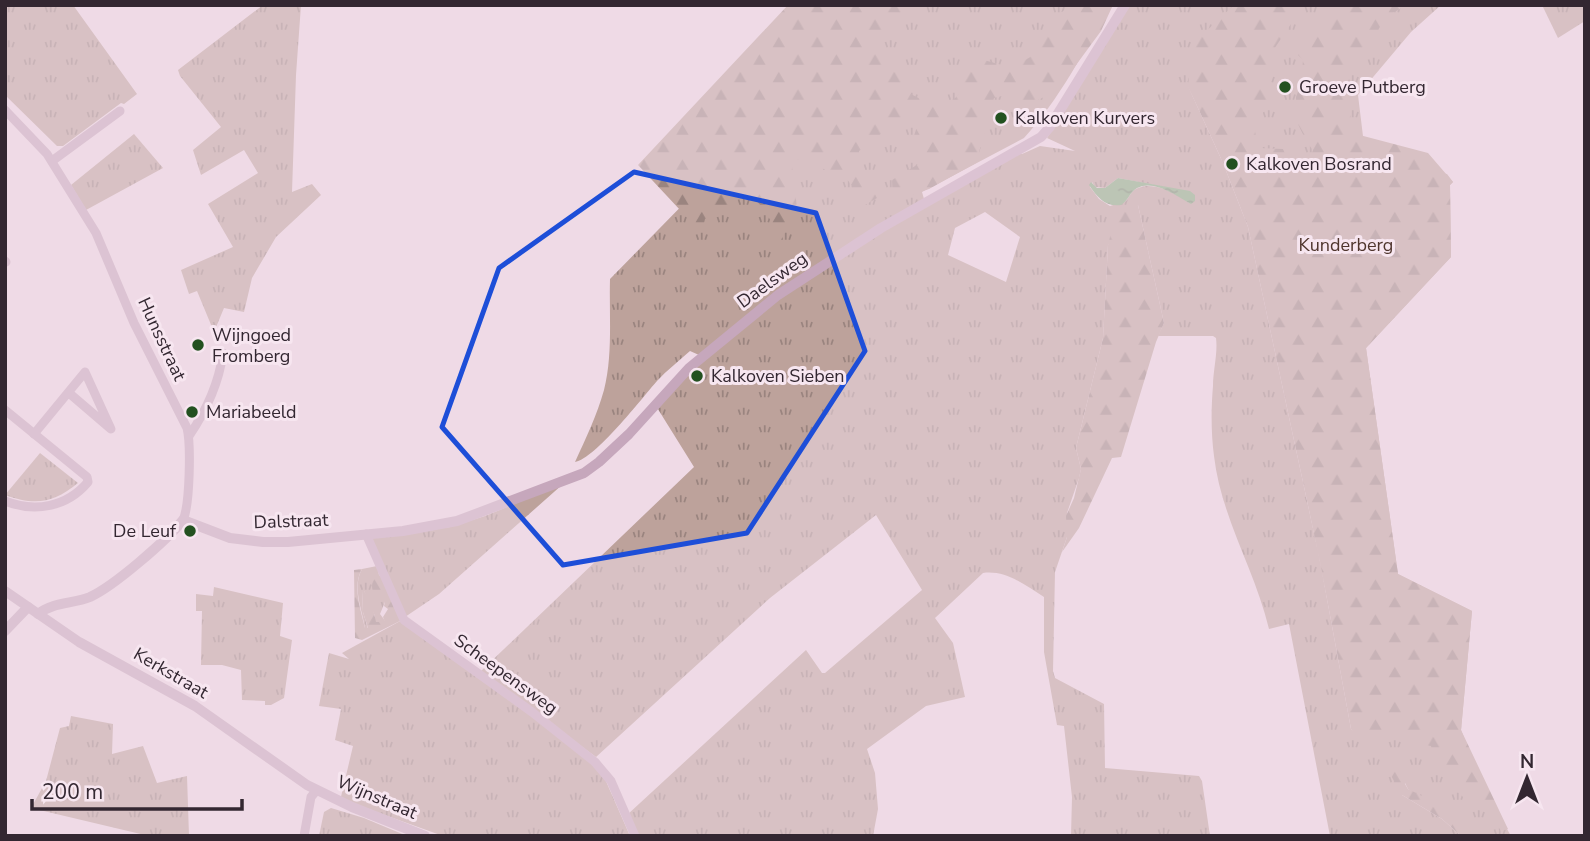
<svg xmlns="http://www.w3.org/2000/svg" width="1590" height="841" font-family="'Nunito Sans',sans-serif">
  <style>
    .grass { fill: url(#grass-tufts); fill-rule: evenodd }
    .forest { fill: url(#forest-firs) }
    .water { fill: url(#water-ripples) }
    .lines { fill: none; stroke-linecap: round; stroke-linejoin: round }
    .minor { stroke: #c6a7bc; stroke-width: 9 }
    .tertiary { stroke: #c6a7bc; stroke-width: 10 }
    .marked { fill: none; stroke: #1d4ed8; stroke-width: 5; stroke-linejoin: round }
    .poi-dot { fill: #235120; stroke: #f7e6f0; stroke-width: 2.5 }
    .labels { text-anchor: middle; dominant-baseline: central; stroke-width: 6; stroke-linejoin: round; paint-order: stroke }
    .poi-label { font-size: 18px; fill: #332731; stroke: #f7e6f0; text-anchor: start }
    .park-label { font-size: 18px; fill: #4f352d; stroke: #f7e6f0 }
    .street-label { font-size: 18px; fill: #332731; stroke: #f7e6f0 }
  </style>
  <defs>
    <pattern id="grass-tufts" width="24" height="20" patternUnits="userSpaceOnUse" patternTransform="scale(1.75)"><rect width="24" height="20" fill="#bda29b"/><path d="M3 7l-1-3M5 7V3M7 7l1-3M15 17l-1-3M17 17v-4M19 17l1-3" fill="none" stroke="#9a847f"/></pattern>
    <pattern id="forest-firs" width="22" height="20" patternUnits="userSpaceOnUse" patternTransform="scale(1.75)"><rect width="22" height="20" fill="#bda29b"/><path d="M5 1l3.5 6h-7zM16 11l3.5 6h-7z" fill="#9a847f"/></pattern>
    <pattern id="water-ripples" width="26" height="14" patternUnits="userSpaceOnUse" patternTransform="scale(1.75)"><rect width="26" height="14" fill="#7faa7b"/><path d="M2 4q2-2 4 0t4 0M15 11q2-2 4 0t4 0" fill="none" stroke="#698a65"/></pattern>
  </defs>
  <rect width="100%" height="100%" fill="#efdae6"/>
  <g class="grass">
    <polygon points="5,5 73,5 137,94 124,104 121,103 63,146 57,146 5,95"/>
    <polygon points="263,5 301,5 296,75 292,192 312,184 321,195 276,237 252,278 244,312 224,308 214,332 197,291 189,294 181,270 233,247 208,204 258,173 244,150 201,175 193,150 221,127 180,76 178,70"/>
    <path d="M893 5H1110C1085 50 1059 100 1024 138L922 192 924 199 1006 152 1022 154 1040 146 1075 151 1047 138 1129 5H1441L1411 32 1358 95 1366 161 1447 174 1453 182 1450 185 1451 257 1366 348 1398 574 1472 611 1461 730 1469 750V762L1511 836H1471L1408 789 1405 783 1402 795 1442 819 1461 836H1330L1289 624 1269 629C1255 570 1221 517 1214 456 1211 433 1211 409 1213 386 1213 370 1218 353 1216 338L1213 336H1158L1164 323 1138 205 1108 245 1103 338 1076 448 1081 469 1079 478 1067 513V537L1055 572 1053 671 1055 678 1104 704 1105 768 1199 776 1202 781 1210 836H1071L1072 797 1064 726 1057 725 1044 652V597C1025 585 1006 570 983 573L935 618 953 643 965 697 926 706 867 749 875 773 878 809 873 836H637L627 815 806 650 822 673H825L922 590 876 515 770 598 596 757 480 672 694 467 656 406 699 355 690 351C679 361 667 370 657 381 642 398 595 459 575 462 586 438 597 415 604 390 613 355 609 315 610 279L705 182ZM1188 86 1251 218 1354 731 1351 729 1320 561 1248 227 1223 163ZM1118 178 1190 192 1189 203C1177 193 1153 181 1138 188 1132 190 1129 197 1126 201L1110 206 1099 199 1090 187 1092 182 1095 187 1105 188ZM985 212 1020 237 1006 282 948 255 955 228Z"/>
    <polygon points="1542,5 1585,5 1585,21 1558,38"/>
    <polygon points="134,134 163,168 86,210 71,185"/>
    <path d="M40 453 78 483C54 503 35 506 5 495Z"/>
    <polygon points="563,484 439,594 405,617 371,540 373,538 450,527 485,516"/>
    <path d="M377 566 385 602 380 614 386 622H375V616L364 591H362L363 612 368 629 365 628C362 609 352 587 362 569Z"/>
    <polygon points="214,587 283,603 280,636 292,640 284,698 271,705 265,705 265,701 242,700 241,670 222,665 201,665 202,611 196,611 196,594 213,596"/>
    <polygon points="402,620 590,760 605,779 630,836 443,836 368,809 340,801 353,746 335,740 341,709 319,706 329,653 349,659 342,653"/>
    <polygon points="71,716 113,724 112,754 143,746 157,783 187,776 189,836 149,836 31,808 46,781 60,728 69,726"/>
    <polygon points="331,808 364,818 407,836 319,836 324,812"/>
  </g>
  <g class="forest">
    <path d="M788 5H925L878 40 877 43 910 93C922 102 950 110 959 93 964 83 961 71 971 63 982 54 998 68 1012 65 1026 62 1040 52 1045 39 1047 34 1048 28 1050 24 1054 18 1064 11 1070 5H1113L1101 31 1057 91 1025 106 1017 92 994 98 976 163 929 189 893 201 892 180 925 160 926 155 916 144 914 136 923 116 918 111 909 112 859 151V157L877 198 865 205 847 179 800 159 795 160 792 165 797 208 781 240C772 223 759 195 740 190 735 201 732 213 716 216 705 217 715 213 705 219L704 223 695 226 638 165Z"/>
    <path d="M1234 5H1296L1291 24 1272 52 1269 99 1255 131 1258 148 1283 149 1292 170 1308 165 1313 150C1308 145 1296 122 1293 111V108L1296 107V97L1301 84 1303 60 1295 52 1288 49 1287 44 1289 42 1300 45 1314 35 1328 19 1332 5H1407L1389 15 1384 20 1348 81 1352 133 1428 153 1453 182 1450 185 1451 257 1366 348 1398 574 1472 611 1461 730 1508 829 1501 831 1490 814 1483 807 1465 799 1457 791 1449 776 1434 760 1431 746 1420 744 1398 730 1353 731 1351 729 1320 561 1248 227 1223 163 1188 86 1192 53 1200 37Z"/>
    <polygon points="1138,205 1164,323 1156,342 1121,457 1112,458 1079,528 1062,552 1067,537 1066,516 1074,498 1081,469 1076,448 1103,338 1108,245 1112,229 1125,207"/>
    <path d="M362 569C352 586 361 610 365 628H368L363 612 362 591H364L372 604 376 622H385L383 617 388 609 384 606 385 602C374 597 369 590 374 577L381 575 402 620 362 640 355 638 354 570Z"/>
    <polygon points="1379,740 1408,789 1438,804 1474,836 1461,836 1442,819 1402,795 1372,742"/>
  </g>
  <path class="water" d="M1118 178 1190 191 1195 195V201L1191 204C1177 196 1154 179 1137 188 1130 192 1128 201 1121 205 1105 207 1098 198 1089 185L1091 182 1097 188H1105Z"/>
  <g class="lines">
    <g class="minor">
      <path d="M5 110 47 154 96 233 134 323 187 428C191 444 190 505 183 520"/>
      <polyline points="52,161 120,111"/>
      <polyline points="5,261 6,262"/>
      <path d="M5 410 87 477 88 482C67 507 35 513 5 501"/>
      <polyline points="34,434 85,372 111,429 69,393"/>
      <path d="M189 436C206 411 219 383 223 353"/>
      <polyline points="366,534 404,620 532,712 595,762 611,781 635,836"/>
      <polyline points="304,836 311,797 316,791"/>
    </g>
    <g class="tertiary">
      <polyline points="5,591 79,642 195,706 307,785 352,807 425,836"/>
      <path d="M38 614C53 602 73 604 90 597 114 586 166 541 183 520L230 538 263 542H288L403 531 457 521 584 473 599 462 629 434 689 368 778 295 881 228 1041 137 1049 128 1125 5"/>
      <polyline points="5,631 28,607"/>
    </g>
  </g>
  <path d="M0 0H1590V841H0ZM634 172 816 213 865 351 747 533 563 565 442 427 499 268Z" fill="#efdae6" fill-opacity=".55" fill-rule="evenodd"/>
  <path class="marked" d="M634 172 816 213 865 351 747 533 563 565 442 427 499 268Z"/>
  <g class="poi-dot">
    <circle cx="1285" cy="87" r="7"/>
    <circle cx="1001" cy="118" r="7"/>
    <circle cx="1232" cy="164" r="7"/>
    <circle cx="198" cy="345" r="7"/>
    <circle cx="697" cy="376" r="7"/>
    <circle cx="192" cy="412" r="7"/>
    <circle cx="190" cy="531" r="7"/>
  </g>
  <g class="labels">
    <g class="poi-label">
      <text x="1299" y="87">Groeve Putberg</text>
      <text x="1015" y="118">Kalkoven Kurvers</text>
      <text x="1246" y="164">Kalkoven Bosrand</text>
      <text x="212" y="335">Wijngoed<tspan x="212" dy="21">Fromberg</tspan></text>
      <text x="711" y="376">Kalkoven Sieben</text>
      <text x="206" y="412">Mariabeeld</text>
      <text x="176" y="531" text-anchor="end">De Leuf</text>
    </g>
    <g class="park-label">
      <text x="1346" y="245">Kunderberg</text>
    </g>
    <g class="street-label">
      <text transform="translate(772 280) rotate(-36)">Daelsweg</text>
      <text transform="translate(162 339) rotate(65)">Hunsstraat</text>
      <text transform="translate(291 521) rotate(-2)">Dalstraat</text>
      <text transform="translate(171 673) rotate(30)">Kerkstraat</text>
      <text transform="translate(506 674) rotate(36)">Scheepensweg</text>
      <text transform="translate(377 797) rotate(23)">Wijnstraat</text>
    </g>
  </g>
  <rect width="1590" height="841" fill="none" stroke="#332731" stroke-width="14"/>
  <g transform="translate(1527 778)" stroke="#f7e6f0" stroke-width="5" paint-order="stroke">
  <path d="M0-5L12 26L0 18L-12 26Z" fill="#332731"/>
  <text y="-10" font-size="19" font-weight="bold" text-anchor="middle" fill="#332731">N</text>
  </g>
  <path d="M32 799v10h210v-10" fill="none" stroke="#332731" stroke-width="3.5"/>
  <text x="42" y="799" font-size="21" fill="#332731" stroke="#f7e6f0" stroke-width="5" paint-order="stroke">200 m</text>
</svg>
